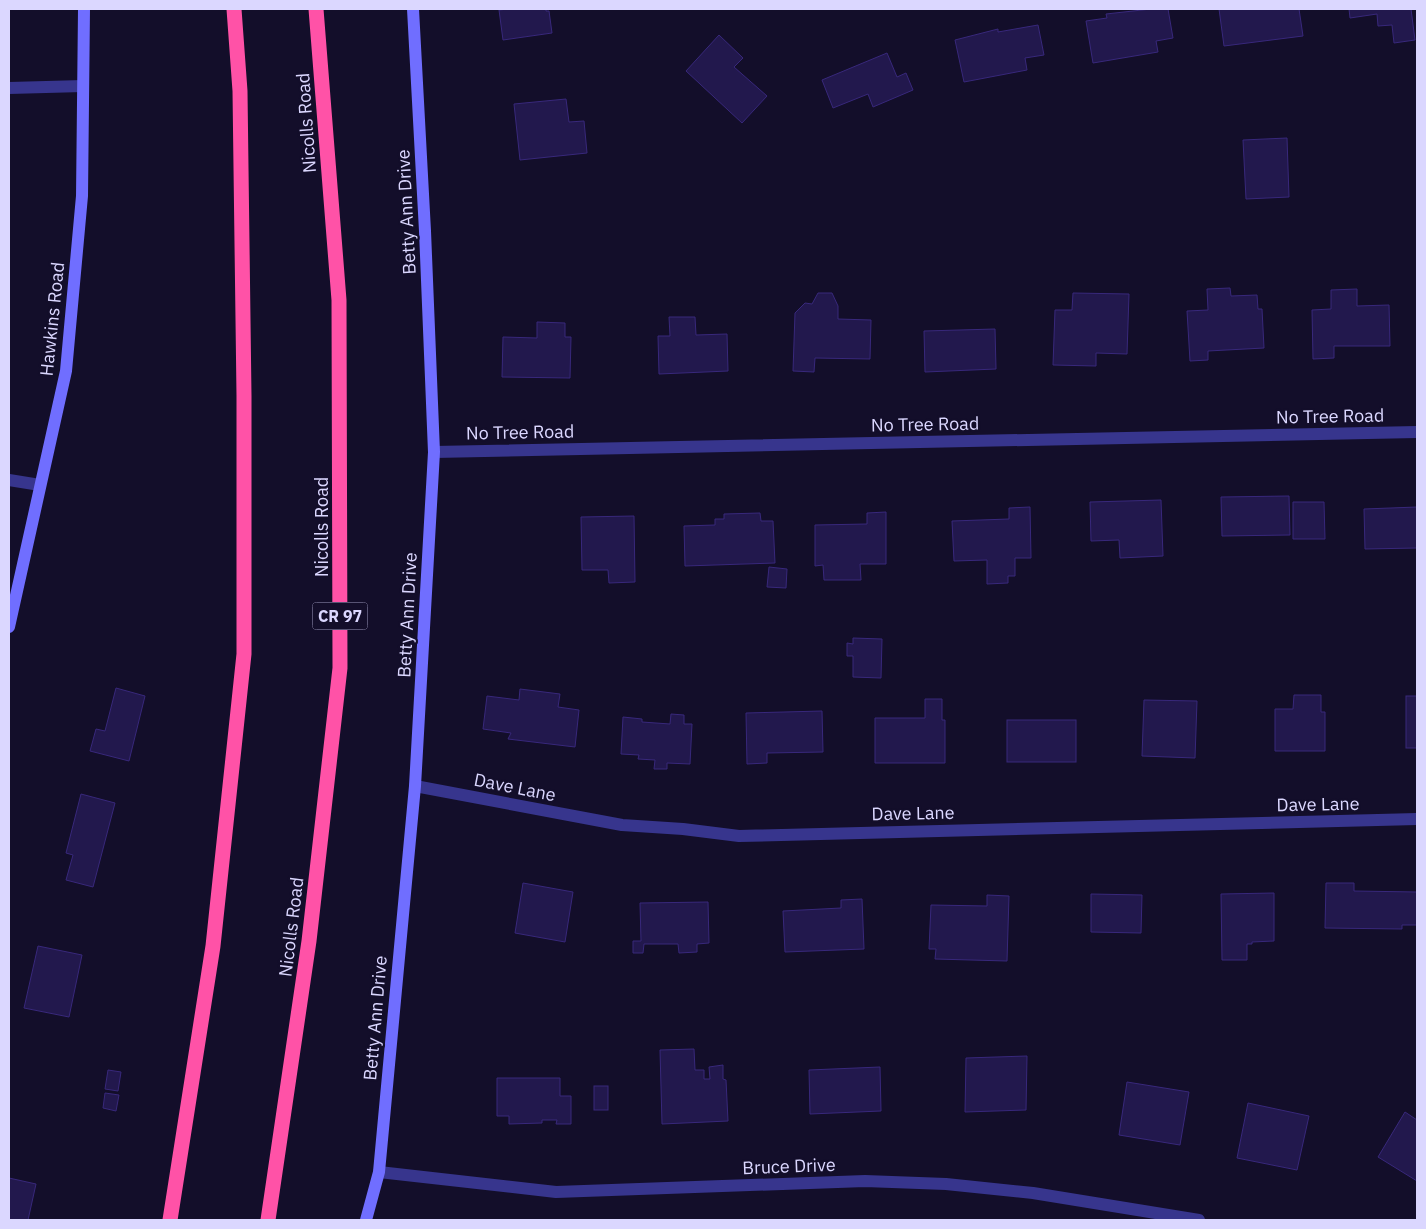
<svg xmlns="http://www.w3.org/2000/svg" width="1426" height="1229" font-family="'IBM Plex Sans',sans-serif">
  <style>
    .building { fill: #22184d; stroke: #38287b }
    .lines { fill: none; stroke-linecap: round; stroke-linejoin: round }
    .street { stroke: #37358d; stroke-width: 12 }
    .secondary { stroke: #706eff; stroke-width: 12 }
    .highway { stroke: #ff52a7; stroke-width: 15 }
    .labels { text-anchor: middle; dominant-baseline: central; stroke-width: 4.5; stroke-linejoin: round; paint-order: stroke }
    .shield { fill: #130e2a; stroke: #9f9bbf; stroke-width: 1 }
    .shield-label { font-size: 16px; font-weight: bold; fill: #dbd7ff }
    .street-label { font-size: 18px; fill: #dbd7ff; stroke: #130e2a }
  </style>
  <rect width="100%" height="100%" fill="#130e2a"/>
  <g class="building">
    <polygon points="508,9 546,9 546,11 549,11 552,33 503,40 499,10"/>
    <polygon points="1151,9 1168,9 1173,38 1156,41 1158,52 1093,63 1086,21 1107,18 1106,14"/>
    <polygon points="1219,9 1299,9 1303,36 1224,46"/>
    <polygon points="1349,9 1411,9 1415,40 1394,43 1392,25 1378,26 1377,14 1350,18"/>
    <polygon points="1038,25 1044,55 1025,58 1027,70 964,82 955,40 998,29 998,32"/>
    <polygon points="719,35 743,58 734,67 767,96 742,123 686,71"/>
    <polygon points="887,53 897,77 906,73 913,90 873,107 868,94 833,108 822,80"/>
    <polygon points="566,99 569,122 584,121 587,153 520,160 514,104"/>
    <polygon points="1287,138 1289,197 1246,199 1243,140"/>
    <polygon points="1230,288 1231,296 1257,295 1258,309 1262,309 1264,348 1208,351 1208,360 1190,361 1187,311 1208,310 1207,289"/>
    <polygon points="1357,289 1357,306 1389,305 1390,346 1334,346 1334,358 1313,359 1312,310 1331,309 1331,290"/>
    <polygon points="818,293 832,293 838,306 838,319 871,320 870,359 815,358 814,372 793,371 795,313 805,303 812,304"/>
    <polygon points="1073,293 1129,294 1127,354 1096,353 1096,366 1053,365 1055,310 1072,310"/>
    <polygon points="669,317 695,317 696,335 727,334 728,371 659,374 658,336 670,336"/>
    <polygon points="537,322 565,323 565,337 571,337 570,378 502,377 503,337 537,338"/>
    <polygon points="995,329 996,369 925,372 924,331"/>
    <polygon points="1289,496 1290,535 1222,536 1221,497"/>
    <polygon points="1161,500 1163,556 1120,558 1119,540 1091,541 1090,502"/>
    <polygon points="1293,502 1324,502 1325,539 1293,539"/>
    <polygon points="1030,507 1031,558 1015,558 1015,576 1008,576 1008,583 987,584 987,560 954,561 952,521 1009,519 1009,508"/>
    <polygon points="1417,507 1417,548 1365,549 1364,509"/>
    <polygon points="886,512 886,564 860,564 861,580 824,580 823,565 815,566 815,525 867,524 867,513"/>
    <polygon points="760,513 761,521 773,521 775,563 685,566 684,526 715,525 715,519 724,519 724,514"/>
    <polygon points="634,516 635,582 609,583 608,570 582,570 581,517"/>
    <polygon points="769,567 787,569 786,588 767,587"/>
    <polygon points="853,638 882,639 881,678 853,677 853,656 847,656 847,643 853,644"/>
    <polygon points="116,688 145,696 129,761 90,751 96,729 105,731"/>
    <polygon points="520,689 560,694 558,707 579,710 575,747 508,739 511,733 483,729 487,696 519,700"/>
    <polygon points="1294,695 1321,695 1321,712 1325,712 1325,751 1275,751 1275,709 1293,709"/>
    <rect x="1406" y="696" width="11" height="52"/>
    <polygon points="925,699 942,699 942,720 945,720 945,763 875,763 875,718 925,718"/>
    <polygon points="1144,700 1197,701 1195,758 1142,756"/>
    <polygon points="822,711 823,752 767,753 767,763 747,764 746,713"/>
    <polygon points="671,714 684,715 684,724 692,724 690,764 667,763 667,769 654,769 655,760 638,759 639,755 621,754 623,717 642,719 642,722 670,724"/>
    <rect x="1007" y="720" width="69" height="42"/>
    <polygon points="81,794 115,803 93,887 66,880 73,855 66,853"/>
    <polygon points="523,883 573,892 565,942 515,933"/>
    <polygon points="1326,883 1354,883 1354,891 1417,892 1417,925 1402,925 1402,929 1325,928"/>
    <polygon points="1274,893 1274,941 1252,942 1252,944 1247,944 1247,960 1222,960 1221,894"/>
    <polygon points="1091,894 1142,895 1141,933 1091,932"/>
    <polygon points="987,895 1009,896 1007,961 935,959 936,949 929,949 931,905 987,906"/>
    <polygon points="862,899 864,949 785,952 783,911 841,908 841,900"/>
    <polygon points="708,902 709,943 697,944 697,952 679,953 678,944 644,944 643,953 633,953 633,941 641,941 640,903"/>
    <polygon points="38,946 82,955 69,1017 24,1008"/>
    <polygon points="694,1049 695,1070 704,1070 704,1079 710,1079 709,1067 723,1065 723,1079 726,1080 728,1121 662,1124 660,1050"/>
    <polygon points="1027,1056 1026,1110 965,1112 966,1058"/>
    <polygon points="880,1067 881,1111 810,1114 809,1070"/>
    <polygon points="108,1070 121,1072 118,1091 105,1089"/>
    <polygon points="497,1078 560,1078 560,1096 571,1096 571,1124 556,1124 557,1120 542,1120 542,1123 509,1124 509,1116 497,1116"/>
    <polygon points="1127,1082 1189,1092 1180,1145 1119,1135"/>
    <rect x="594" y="1086" width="14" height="24"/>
    <polygon points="105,1093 119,1095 116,1111 103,1108"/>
    <polygon points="1248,1103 1309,1116 1297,1170 1237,1158"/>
    <polygon points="1405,1112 1417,1120 1417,1181 1378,1157"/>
    <polygon points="9,1178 36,1184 28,1220 9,1220"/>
  </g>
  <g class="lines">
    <g class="street">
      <polyline points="9,88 83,86"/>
      <polyline points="434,452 1417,432"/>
      <polyline points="9,480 40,485"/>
      <polyline points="415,786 622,825 683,829 739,836 1417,819"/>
      <polyline points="379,1172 556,1192 865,1181 946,1184 1033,1193 1199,1220"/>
    </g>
    <g class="secondary">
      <polyline points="9,627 66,371 82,196 84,9"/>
      <polyline points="366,1220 379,1172 415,786 434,452 425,231 413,9"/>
    </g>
    <g class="highway">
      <polyline points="170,1220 213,946 244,654 244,396 240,91 234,9"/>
      <polyline points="268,1220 309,941 340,668 339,300 316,9"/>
    </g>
  </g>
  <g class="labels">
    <rect class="shield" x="312.5" y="602.5" width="55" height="27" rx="4"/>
    <g class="shield-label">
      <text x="340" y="616">CR 97</text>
    </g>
    <g class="street-label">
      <text transform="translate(306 123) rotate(-94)">Nicolls Road</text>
      <text transform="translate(406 212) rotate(-93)">Betty Ann Drive</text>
      <text transform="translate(52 319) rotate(-84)">Hawkins Road</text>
      <text transform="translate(1330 416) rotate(-1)">No Tree Road</text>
      <text transform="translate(925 424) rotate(-1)">No Tree Road</text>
      <text transform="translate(520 432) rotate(-1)">No Tree Road</text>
      <text transform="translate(321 527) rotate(-90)">Nicolls Road</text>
      <text transform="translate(407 615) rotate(-87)">Betty Ann Drive</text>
      <text transform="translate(515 787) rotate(11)">Dave Lane</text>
      <text transform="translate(1318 804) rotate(-1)">Dave Lane</text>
      <text transform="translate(913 813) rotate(-1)">Dave Lane</text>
      <text transform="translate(291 927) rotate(-83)">Nicolls Road</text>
      <text transform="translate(375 1018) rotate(-85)">Betty Ann Drive</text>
      <text transform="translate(789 1166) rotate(-2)">Bruce Drive</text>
    </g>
  </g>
  <rect width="1426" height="1229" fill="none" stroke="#dbd7ff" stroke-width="20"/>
</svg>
